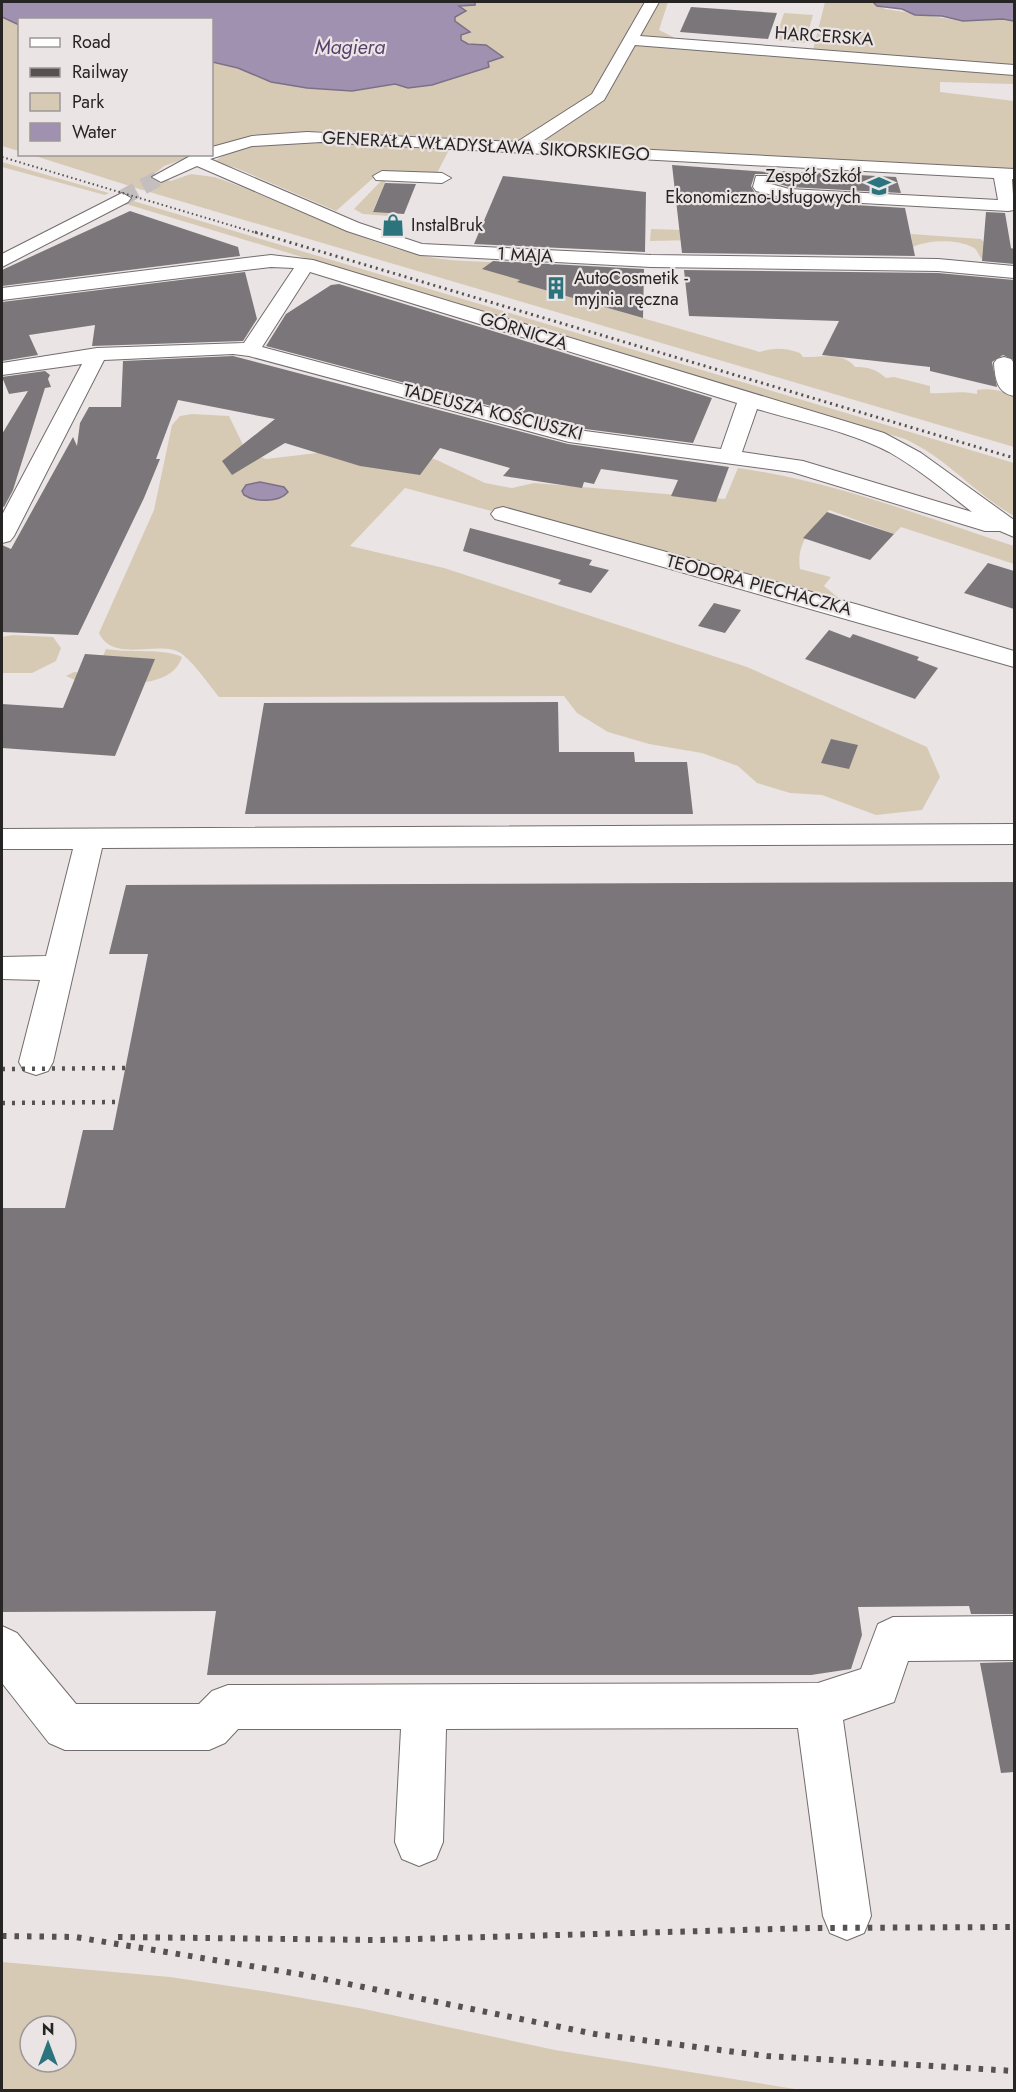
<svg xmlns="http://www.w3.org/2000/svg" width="1016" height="2092" font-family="Jost,sans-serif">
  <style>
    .green { fill: #d6cab5; fill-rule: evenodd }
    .water { fill: #a191b1; stroke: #7c7087; stroke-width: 1.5 }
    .building { fill: #7b7679 }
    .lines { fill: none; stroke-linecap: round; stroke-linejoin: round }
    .minor-tunnel { stroke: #c4bebe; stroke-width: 16; stroke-dasharray: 16 8; stroke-linecap: butt }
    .minor-casing { stroke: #736c6d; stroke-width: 2 }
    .minor { fill: #fff; fill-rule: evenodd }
    .rail-far3 { stroke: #565252; stroke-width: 2; stroke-dasharray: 1.5 3; stroke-linecap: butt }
    .rail-far2 { stroke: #565252; stroke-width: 3; stroke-dasharray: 2 4; stroke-linecap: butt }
    .rail-far1 { stroke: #565252; stroke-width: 4.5; stroke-dasharray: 3 7; stroke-linecap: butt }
    .rail { stroke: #565252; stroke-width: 6; stroke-dasharray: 4.5 8; stroke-linecap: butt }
    .labels { text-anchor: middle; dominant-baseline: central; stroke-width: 4.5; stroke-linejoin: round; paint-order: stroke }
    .far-street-label { font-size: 18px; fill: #272424; stroke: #ebe4e4 }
    .far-poi-label { font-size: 18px; fill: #272424; stroke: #ebe4e4; text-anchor: start }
    .far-water-label { font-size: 20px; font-style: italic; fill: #583f6d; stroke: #ebe4e4 }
  </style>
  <rect width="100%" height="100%" fill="#ebe4e4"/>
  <g class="green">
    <polygon points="475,2 668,2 659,30 677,39 813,50 825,2 874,2 885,9 963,21 1003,19 1014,21 1014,84 940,82 940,92 1014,101 1014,170 325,131 256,135 212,149 212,62 238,68 271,82 307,88 352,91 395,84 418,87 432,85 488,67 488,62 502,57 482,44 468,44 461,40 461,34 470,32 457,25 455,17 466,11 458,7 475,4"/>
    <polygon points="784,13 813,15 805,43 775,40"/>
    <polygon points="2,17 19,25 19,151 2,146"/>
    <path d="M318 140 450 148 437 173 380 172 336 211 236 168 214 162C240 140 285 143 318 140Z"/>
    <path d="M32 155H195L164 166 152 176 171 181 191 174 214 177C284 200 348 238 420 255 456 264 497 261 534 263V267L518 282 760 352C774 347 786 348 800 353L803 357C819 358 843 351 855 367 868 367 876 369 886 378L894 377 930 386V393C946 394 961 390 977 394V390C987 388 1005 391 1014 395V447L136 188Z"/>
    <polygon points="2,162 109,193 105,195 2,167"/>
    <polygon points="382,180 386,180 373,211 389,213 388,216 363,214 354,209"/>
    <path d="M130 200 1014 463V516C975 494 947 458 905 439L123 203Z"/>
    <polygon points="651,229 685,230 697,240 650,241"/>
    <path d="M911 234 981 239 984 242 983 260C977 255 979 250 972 247 955 239 929 240 913 247Z"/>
    <path d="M192 414 229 416 246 451 266 459 317 453 348 425 439 461 485 483 512 488 534 483 725 499 738 468C833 481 924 517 1014 546V564L901 527 894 534 829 510C812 528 796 542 800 569L831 577 824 586 848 606 405 488 350 546 444 568 747 667 927 747 940 777 922 810 876 815 822 795 790 793 757 783 738 766 702 753 649 744 608 732 577 713 564 696 219 697C208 684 196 665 182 654 161 638 114 665 99 633L154 510 172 425 180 416Z"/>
    <polygon points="13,635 53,637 61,648 56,661 32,673 2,673 2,637"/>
    <path d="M106 649C128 653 164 648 182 657 170 694 105 682 75 680L66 676 74 672 142 677 149 659 103 656Z"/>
    <path d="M2 1962 170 1977 269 1992 364 2009 555 2050 801 2090H2ZM30 2026H66V2062H30Z"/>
  </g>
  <g class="water">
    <polygon points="2,2 475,2 475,5 459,6 466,11 455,17 455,21 470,32 461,35 461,40 468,44 486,45 503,57 488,62 489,67 432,85 408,88 395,84 352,91 307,88 271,82 238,68 212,62 212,20 20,20 19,25 2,17"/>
    <polygon points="873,2 1014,2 1014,21 1003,19 963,21 942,16 915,15 902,9 877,6"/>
    <path d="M260 482 284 487 288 492C279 503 255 502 244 495L242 491 246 485Z"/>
  </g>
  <g class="building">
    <polygon points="691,7 749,11 777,13 768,39 680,32"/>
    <polygon points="672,165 780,173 780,171 896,177 901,193 789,187 773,182 768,174 755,174 751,186 755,193 789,201 905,208 915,256 682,253"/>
    <polygon points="503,176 646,192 645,252 474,244"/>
    <polygon points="385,183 416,184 404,214 373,212"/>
    <polygon points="130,211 238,247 240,256 2,286 2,270"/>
    <polygon points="986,212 1005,213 1011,248 1014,249 1014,264 982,261"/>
    <polygon points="493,261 644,269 643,318 517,282 520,280 482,269"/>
    <polygon points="684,270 938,273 1014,280 1014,360 1003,355 992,362 997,387 930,371 930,367 822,355 839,321 689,316"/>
    <polygon points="245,272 257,319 243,341 92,346 95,325 29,335 38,355 2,361 2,302"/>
    <polygon points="339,284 597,363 712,398 693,443 570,427 266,346 286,314 331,285"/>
    <polygon points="233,356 568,444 729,467 716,502 671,496 678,480 601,469 594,484 584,482 582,488 503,476 510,468 440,448 420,475 360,466 285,443 232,475 222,461 275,419 178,400 156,459 160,459 144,498 78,635 2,632 2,545 11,549 73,437 77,446 80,423 89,407 121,407 123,361"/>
    <polygon points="45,371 50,375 48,379 51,387 45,388 13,490 4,507 2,506 2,434 28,391 9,394 2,377"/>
    <polygon points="827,512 894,534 870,560 803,538"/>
    <polygon points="470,528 592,560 589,565 609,570 591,593 558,584 561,580 463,551"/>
    <polygon points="988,563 1014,571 1014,609 964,593"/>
    <polygon points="714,603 741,610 725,633 698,626"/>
    <polygon points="829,630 850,638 853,634 919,657 917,660 938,668 915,699 805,659"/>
    <polygon points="85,654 155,659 115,756 2,748 2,704 63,708"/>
    <polygon points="558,702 559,752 634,752 635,762 687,762 693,814 245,814 264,703"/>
    <polygon points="831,739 858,745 849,769 821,763"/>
    <polygon points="1014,882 1014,1614 971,1614 969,1606 858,1607 862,1635 851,1669 811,1675 207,1675 216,1611 2,1612 2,1208 65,1208 83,1130 113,1130 148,954 109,954 126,885"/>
    <polygon points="1014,1662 1014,1772 1001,1773 980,1663"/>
  </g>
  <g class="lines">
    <polyline class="minor-tunnel" points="122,198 161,177"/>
    <g class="minor-casing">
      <g id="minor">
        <polygon points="645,2 659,2 640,36 1014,65 1014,75 635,45 604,100 538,144 1014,169 1014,179 1012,179 1014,210 1008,211 789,199 756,191 753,187 756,176 768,176 771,184 789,189 998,200 994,178 321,142 252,146 210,159 359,223 422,244 651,255 938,259 1014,266 1014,278 938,271 651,267 420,255 347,231 197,166 161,182 152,177 194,154 212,154 212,147 252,136 307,132 517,142 592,94"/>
        <polygon points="382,171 442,173 451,178 442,183 376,180 373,176"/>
        <polygon points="122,193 131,198 128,202 2,267 2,254"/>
        <path d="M271 255 313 260 884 433 921 453 1014 520V537L1000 531H985L792 472 569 442 249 356 233 354 104 360 14 536 10 541 2 543V515L82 364 2 375V363L97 348 244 343 294 268 271 267 2 300V288ZM310 272 737 403 721 449 570 429 262 347ZM757 409C800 422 849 431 889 452 919 469 945 491 972 512L803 461 742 452Z"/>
        <path d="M1004 357 1011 359 1014 363V396C997 393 995 379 994 363L997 359Z"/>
        <polygon points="503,507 859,605 1014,651 1014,667 495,519 491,514 495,509"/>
        <polygon points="1014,824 1014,844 102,848 53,1062 48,1071 36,1075 24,1071 19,1062 40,980 2,979 2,957 46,956 73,849 2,849 2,829"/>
        <polygon points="1014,1616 1014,1660 908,1661 894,1702 843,1720 871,1916 864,1933 847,1940 830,1933 823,1916 798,1728 446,1729 443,1842 436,1859 419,1866 402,1859 395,1842 401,1729 238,1729 225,1743 209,1750 65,1750 49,1743 2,1683 2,1626 17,1633 76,1704 199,1704 212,1691 228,1685 818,1683 861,1669 878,1624 893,1617"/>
      </g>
    </g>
    <use href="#minor" class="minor"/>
    <polyline class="rail-far3" points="2,157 260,234"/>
    <polyline class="rail-far2" points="255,232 1014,458"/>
    <g class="rail-far1">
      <polyline points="2,1069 126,1068"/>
      <polyline points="2,1103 119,1102"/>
    </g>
    <g class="rail">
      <polyline points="2,1936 75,1937 299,1974 595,2034 767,2056 1014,2071"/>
      <polyline points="118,1937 378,1940 812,1928 1014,1927"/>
    </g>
  </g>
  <defs>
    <g id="school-bare" transform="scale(1.8)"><path d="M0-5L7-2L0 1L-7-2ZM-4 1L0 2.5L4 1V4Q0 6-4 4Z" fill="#2b737d" stroke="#ebe4e4" stroke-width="2.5" paint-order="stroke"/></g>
    <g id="shop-bare" transform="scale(1.8)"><path d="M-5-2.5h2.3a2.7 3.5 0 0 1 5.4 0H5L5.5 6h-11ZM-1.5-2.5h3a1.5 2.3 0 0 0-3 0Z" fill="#2b737d" stroke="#ebe4e4" stroke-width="2.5" paint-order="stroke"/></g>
    <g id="building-bare" transform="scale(1.8)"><path d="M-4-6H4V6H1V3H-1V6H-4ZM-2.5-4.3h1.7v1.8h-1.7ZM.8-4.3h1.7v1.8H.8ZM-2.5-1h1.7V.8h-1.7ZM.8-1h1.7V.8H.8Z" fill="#2b737d" stroke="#ebe4e4" stroke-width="2.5" paint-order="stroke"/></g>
  </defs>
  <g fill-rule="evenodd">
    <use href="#school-bare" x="879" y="186"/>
    <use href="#shop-bare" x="393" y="225"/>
    <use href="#building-bare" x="556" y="288"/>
  </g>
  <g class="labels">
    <g class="far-street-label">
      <text transform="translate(824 36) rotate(4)">HARCERSKA</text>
      <text transform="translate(486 146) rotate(3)">GENERAŁA WŁADYSŁAWA SIKORSKIEGO</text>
      <text transform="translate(525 255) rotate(3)">1 MAJA</text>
      <text transform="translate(524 331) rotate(17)">GÓRNICZA</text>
      <text transform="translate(493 412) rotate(14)">TADEUSZA KOŚCIUSZKI</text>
      <text transform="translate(759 585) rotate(15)">TEODORA PIECHACZKA</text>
    </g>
    <g class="far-poi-label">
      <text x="861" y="176" text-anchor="end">Zespół Szkół<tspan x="861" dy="21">Ekonomiczno-Usługowych</tspan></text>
      <text x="411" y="225">InstalBruk</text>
      <text x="574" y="278">AutoCosmetik -<tspan x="574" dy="21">myjnia ręczna</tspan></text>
    </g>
    <g class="far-water-label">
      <text x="350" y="47">Magiera</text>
    </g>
  </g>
  <rect width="1016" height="2092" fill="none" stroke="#272424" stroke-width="6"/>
  <rect x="18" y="18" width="195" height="138" fill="#ebe4e4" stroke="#9d9797" stroke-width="1.5"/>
  <rect x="30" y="38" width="30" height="9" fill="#ffffff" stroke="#9d9797" stroke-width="1.5"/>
  <text x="72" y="48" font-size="18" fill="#272424">Road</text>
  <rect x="30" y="68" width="30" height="9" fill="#565252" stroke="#9d9797" stroke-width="1.5"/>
  <text x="72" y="78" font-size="18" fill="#272424">Railway</text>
  <rect x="30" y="93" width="30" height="18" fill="#d6cab5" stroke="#9d9797" stroke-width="1.5"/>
  <text x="72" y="108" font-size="18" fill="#272424">Park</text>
  <rect x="30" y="123" width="30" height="18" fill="#a191b1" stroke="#9d9797" stroke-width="1.5"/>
  <text x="72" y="138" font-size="18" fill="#272424">Water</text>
  <g transform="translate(48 2044)"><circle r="28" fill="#ebe4e4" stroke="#9d9797" stroke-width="1.5"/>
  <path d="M0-4.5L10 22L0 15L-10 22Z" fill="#2b737d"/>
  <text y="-9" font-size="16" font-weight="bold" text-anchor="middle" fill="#272424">N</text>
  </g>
</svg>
